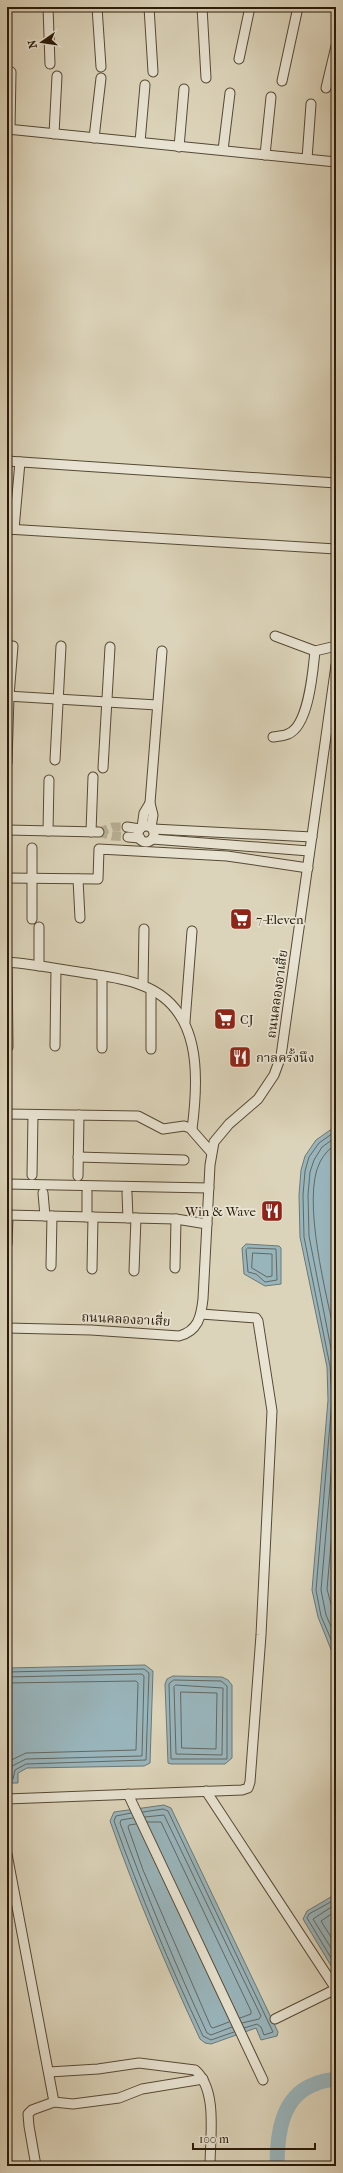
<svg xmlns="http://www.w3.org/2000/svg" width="343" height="2173" font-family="'IM FELL French Canon','Noto Serif Thai',serif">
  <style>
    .water { fill: #99b5bc; stroke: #6d7774 }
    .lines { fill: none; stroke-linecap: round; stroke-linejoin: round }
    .shore { stroke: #626862; stroke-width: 1 }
    .river { stroke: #99b5bc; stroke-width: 15 }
    .minor-tunnel { stroke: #b8af96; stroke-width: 9; stroke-dasharray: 9 4.5; stroke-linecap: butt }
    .minor-casing { stroke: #564934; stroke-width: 11 }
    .minor { stroke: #e8e3d2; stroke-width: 9 }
    .labels { text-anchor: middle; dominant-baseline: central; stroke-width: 3.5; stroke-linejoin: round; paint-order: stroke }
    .poi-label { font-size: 13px; fill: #2a1b08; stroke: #e8e3d2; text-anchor: start }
    .street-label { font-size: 13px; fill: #2a1b08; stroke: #e8e3d2 }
  </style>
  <rect width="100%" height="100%" fill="#dcd4ba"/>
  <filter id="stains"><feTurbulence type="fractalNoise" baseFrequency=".005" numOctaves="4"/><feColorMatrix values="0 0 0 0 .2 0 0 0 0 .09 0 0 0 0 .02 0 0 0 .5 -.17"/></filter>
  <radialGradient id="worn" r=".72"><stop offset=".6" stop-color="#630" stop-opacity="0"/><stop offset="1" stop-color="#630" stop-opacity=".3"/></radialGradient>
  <g class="water">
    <polygon points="336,1126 336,1662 318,1617 312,1590 328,1400 327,1367 300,1237 299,1195 301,1170 305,1156 316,1140"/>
    <polygon points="246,1244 279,1246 281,1248 281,1284 265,1286 244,1274 242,1248"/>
    <polygon points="145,1665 153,1671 150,1763 144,1766 27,1768 18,1773 18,1783 7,1783 7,1668"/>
    <polygon points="173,1676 222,1677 228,1680 232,1685 232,1758 225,1764 171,1764 168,1763 165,1684 167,1679"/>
    <path d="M164 1805 171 1808 278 2032 277 2036 261 2040 256 2028 211 2044 205 2043 200 2039C167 1968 136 1895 110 1821L114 1812Z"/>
    <polygon points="336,1894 336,1974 303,1919 307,1911"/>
  </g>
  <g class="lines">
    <g class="shore">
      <polyline points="336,1131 319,1143 309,1157 305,1171 303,1195 304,1237 330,1366 332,1400 316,1590 321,1616 336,1651"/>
      <polyline points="336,1137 322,1147 314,1160 310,1172 308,1195 309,1236 336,1374"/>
      <path d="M336 1144C329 1149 324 1154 320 1162 301 1198 327 1298 336 1339"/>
      <polygon points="248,1248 276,1249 277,1280 265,1282 256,1274 248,1272 246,1250"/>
      <polygon points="253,1253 272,1254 272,1276 267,1277 252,1268"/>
      <polyline points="336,1417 321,1590 326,1615 336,1638"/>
      <polyline points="336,1488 327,1589 336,1623"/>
      <polyline points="7,1672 144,1669 149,1673 146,1760 26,1764 15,1770 13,1779 7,1779"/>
      <polyline points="7,1677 142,1674 144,1676 142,1756 26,1759 12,1766 7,1774"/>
      <polygon points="174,1680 221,1681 227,1686 227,1759 171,1759 169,1684"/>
      <polyline points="7,1683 136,1681 138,1683 136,1750 26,1753 7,1762"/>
      <polygon points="176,1685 223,1688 222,1755 176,1754 174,1687"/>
      <polygon points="181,1692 217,1693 216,1749 182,1748"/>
      <polyline points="143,1812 163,1809 168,1811 273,2032 264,2035 261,2027 257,2024 244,2028"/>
      <path d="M131 1813 116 1816 114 1821C140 1894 170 1966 203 2036L211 2040 234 2032"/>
      <polyline points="145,1817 164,1815 261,2016 259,2019 242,2023"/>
      <path d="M133 1818 121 1820 120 1823C146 1894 175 1964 207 2033L211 2035 232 2027"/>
      <polyline points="147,1822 161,1822 251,2011 251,2014 240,2018"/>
      <polyline points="136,1824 129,1825 128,1827 143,1870 211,2027 213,2028 229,2022"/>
      <polyline points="336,1899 309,1914 307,1918 336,1966"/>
      <polyline points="336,1904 313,1919 336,1956"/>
      <polyline points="336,1911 321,1921 336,1945"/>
    </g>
    <path class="river" d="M277 2166C277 2135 281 2096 315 2084 321 2081 329 2080 336 2079"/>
    <g class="minor-tunnel">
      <polyline points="99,832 112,836 128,837"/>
      <polyline points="99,832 113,827 127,827"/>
    </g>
    <g class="minor-casing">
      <g id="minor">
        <polyline points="48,7 50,64"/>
        <polyline points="97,7 101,67"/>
        <polyline points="149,7 153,72"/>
        <polyline points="202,7 206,78"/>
        <polyline points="239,59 250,7"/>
        <polyline points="282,81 298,7"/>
        <polyline points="326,88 336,46"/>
        <polyline points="7,129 336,162"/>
        <polyline points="10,129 11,72"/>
        <polyline points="54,134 57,76"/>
        <polyline points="94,138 101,78"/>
        <polyline points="140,142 145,85"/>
        <polyline points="179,147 184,89"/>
        <polyline points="223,150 230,93"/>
        <polyline points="265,155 271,97"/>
        <polyline points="307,159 311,104"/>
        <polyline points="7,461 336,483"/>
        <polyline points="7,529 336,549"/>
        <polyline points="14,529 20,462"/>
        <polyline points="275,636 315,651"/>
        <polyline points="7,696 157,705"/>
        <path d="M273 737C278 736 284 736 288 734 309 726 313 670 315 651L336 646"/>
        <polyline points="55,760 61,646"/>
        <polyline points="7,763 9,696 13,646"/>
        <polyline points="103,768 110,647"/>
        <circle cx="146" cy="834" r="8"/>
        <polyline points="127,827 140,829"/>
        <polyline points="142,827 144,813 150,803"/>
        <polyline points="151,827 153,815 150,803 162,651"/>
        <polyline points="153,829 312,837"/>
        <polyline points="7,830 99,832"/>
        <polyline points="48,831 49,780"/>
        <polyline points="91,832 93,777"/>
        <polyline points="128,837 140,838"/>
        <polyline points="152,839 309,851"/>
        <polyline points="32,848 32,919"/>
        <polyline points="7,878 98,879 99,849 227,856 308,868"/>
        <polyline points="78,879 80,918"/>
        <path d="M7 962C33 964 59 969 85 973 104 976 123 978 141 985 202 1007 199 1076 192 1129"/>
        <polyline points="7,962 8,1047"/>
        <polyline points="39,966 39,927"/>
        <polyline points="143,985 144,929"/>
        <polyline points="151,990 151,1049"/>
        <polyline points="185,1022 192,931"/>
        <polyline points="55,1046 56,969"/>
        <polyline points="102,1048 102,976"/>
        <polyline points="7,1114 138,1116 163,1129 184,1126 190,1128 211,1152"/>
        <polyline points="78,1157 184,1160"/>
        <polyline points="32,1175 33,1115"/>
        <polyline points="78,1176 79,1115"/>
        <polyline points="7,1184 209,1188"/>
        <polyline points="87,1192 87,1217"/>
        <polyline points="43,1193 45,1216"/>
        <polyline points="127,1193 128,1218"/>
        <polyline points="7,1215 176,1219 207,1224"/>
        <polyline points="7,1244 8,1216"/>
        <polyline points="51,1266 52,1216"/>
        <polyline points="175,1268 176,1219"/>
        <polyline points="92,1269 93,1217"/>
        <polyline points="134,1271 136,1218"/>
        <path d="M7 1328 91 1330 179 1336C198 1331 201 1317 203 1299L210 1165 214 1142 229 1124 258 1099 274 1075 281 1056 336 665"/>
        <polyline points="206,1791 336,1989"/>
        <polyline points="128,1794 263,2080"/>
        <polyline points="7,1799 242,1790 248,1788 250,1782 261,1635 272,1411 258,1321 256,1318 201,1314"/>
        <polyline points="7,1854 54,2102 32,2110 28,2114 29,2126 36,2166"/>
        <polyline points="275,2019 336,1989"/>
        <path d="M49 2072 98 2069 139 2063 195 2070C218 2090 210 2137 210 2166"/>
        <polyline points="54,2102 73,2104 119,2098 142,2089 203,2079"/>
      </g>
    </g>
    <use href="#minor" class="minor"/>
  </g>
  <defs>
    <g id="supermarket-square" transform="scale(1.15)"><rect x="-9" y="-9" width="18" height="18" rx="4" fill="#8f2418" stroke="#e8e3d2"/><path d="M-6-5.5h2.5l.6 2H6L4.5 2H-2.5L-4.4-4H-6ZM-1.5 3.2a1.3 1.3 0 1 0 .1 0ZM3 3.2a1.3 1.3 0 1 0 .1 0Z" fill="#fff"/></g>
    <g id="restaurant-square" transform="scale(1.15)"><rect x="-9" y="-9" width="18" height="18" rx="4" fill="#8f2418" stroke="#e8e3d2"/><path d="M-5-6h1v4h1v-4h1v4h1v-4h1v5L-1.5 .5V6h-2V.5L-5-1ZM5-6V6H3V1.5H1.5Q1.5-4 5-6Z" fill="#fff"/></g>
  </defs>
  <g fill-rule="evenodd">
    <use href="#supermarket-square" x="241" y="919"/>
    <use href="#supermarket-square" x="225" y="1019"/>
    <use href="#restaurant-square" x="240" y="1057"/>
    <use href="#restaurant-square" x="272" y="1211"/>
  </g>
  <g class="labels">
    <g class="poi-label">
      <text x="256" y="919">7-Eleven</text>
      <text x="240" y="1019">CJ</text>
      <text x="256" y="1057">กาลครั้งนึง</text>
      <text x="256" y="1211" text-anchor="end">Win &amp; Wave</text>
    </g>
    <g class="street-label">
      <text transform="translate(277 994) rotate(-82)">ถนนคลองอาเสี่ย</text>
      <text transform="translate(126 1319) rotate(3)">ถนนคลองอาเสี่ย</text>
    </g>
  </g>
  <rect width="343" height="2173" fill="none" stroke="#dcd4ba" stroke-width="24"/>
  <rect x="8" y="8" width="327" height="2157" fill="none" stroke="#2a1b08" stroke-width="2"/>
  <rect x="12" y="12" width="319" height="2149" fill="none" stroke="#2a1b08"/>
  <g transform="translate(42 42) rotate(257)" stroke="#e8e3d2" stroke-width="3" paint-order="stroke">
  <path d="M0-3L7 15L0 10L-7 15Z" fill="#2a1b08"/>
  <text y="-6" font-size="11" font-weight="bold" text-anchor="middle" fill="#2a1b08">N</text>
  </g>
  <path d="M193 2143v6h122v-6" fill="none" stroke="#2a1b08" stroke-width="2"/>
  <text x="199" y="2143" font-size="12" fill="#2a1b08" stroke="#e8e3d2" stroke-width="3" paint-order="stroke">100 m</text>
  <rect width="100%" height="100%" filter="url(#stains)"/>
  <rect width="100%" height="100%" fill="url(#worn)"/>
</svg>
